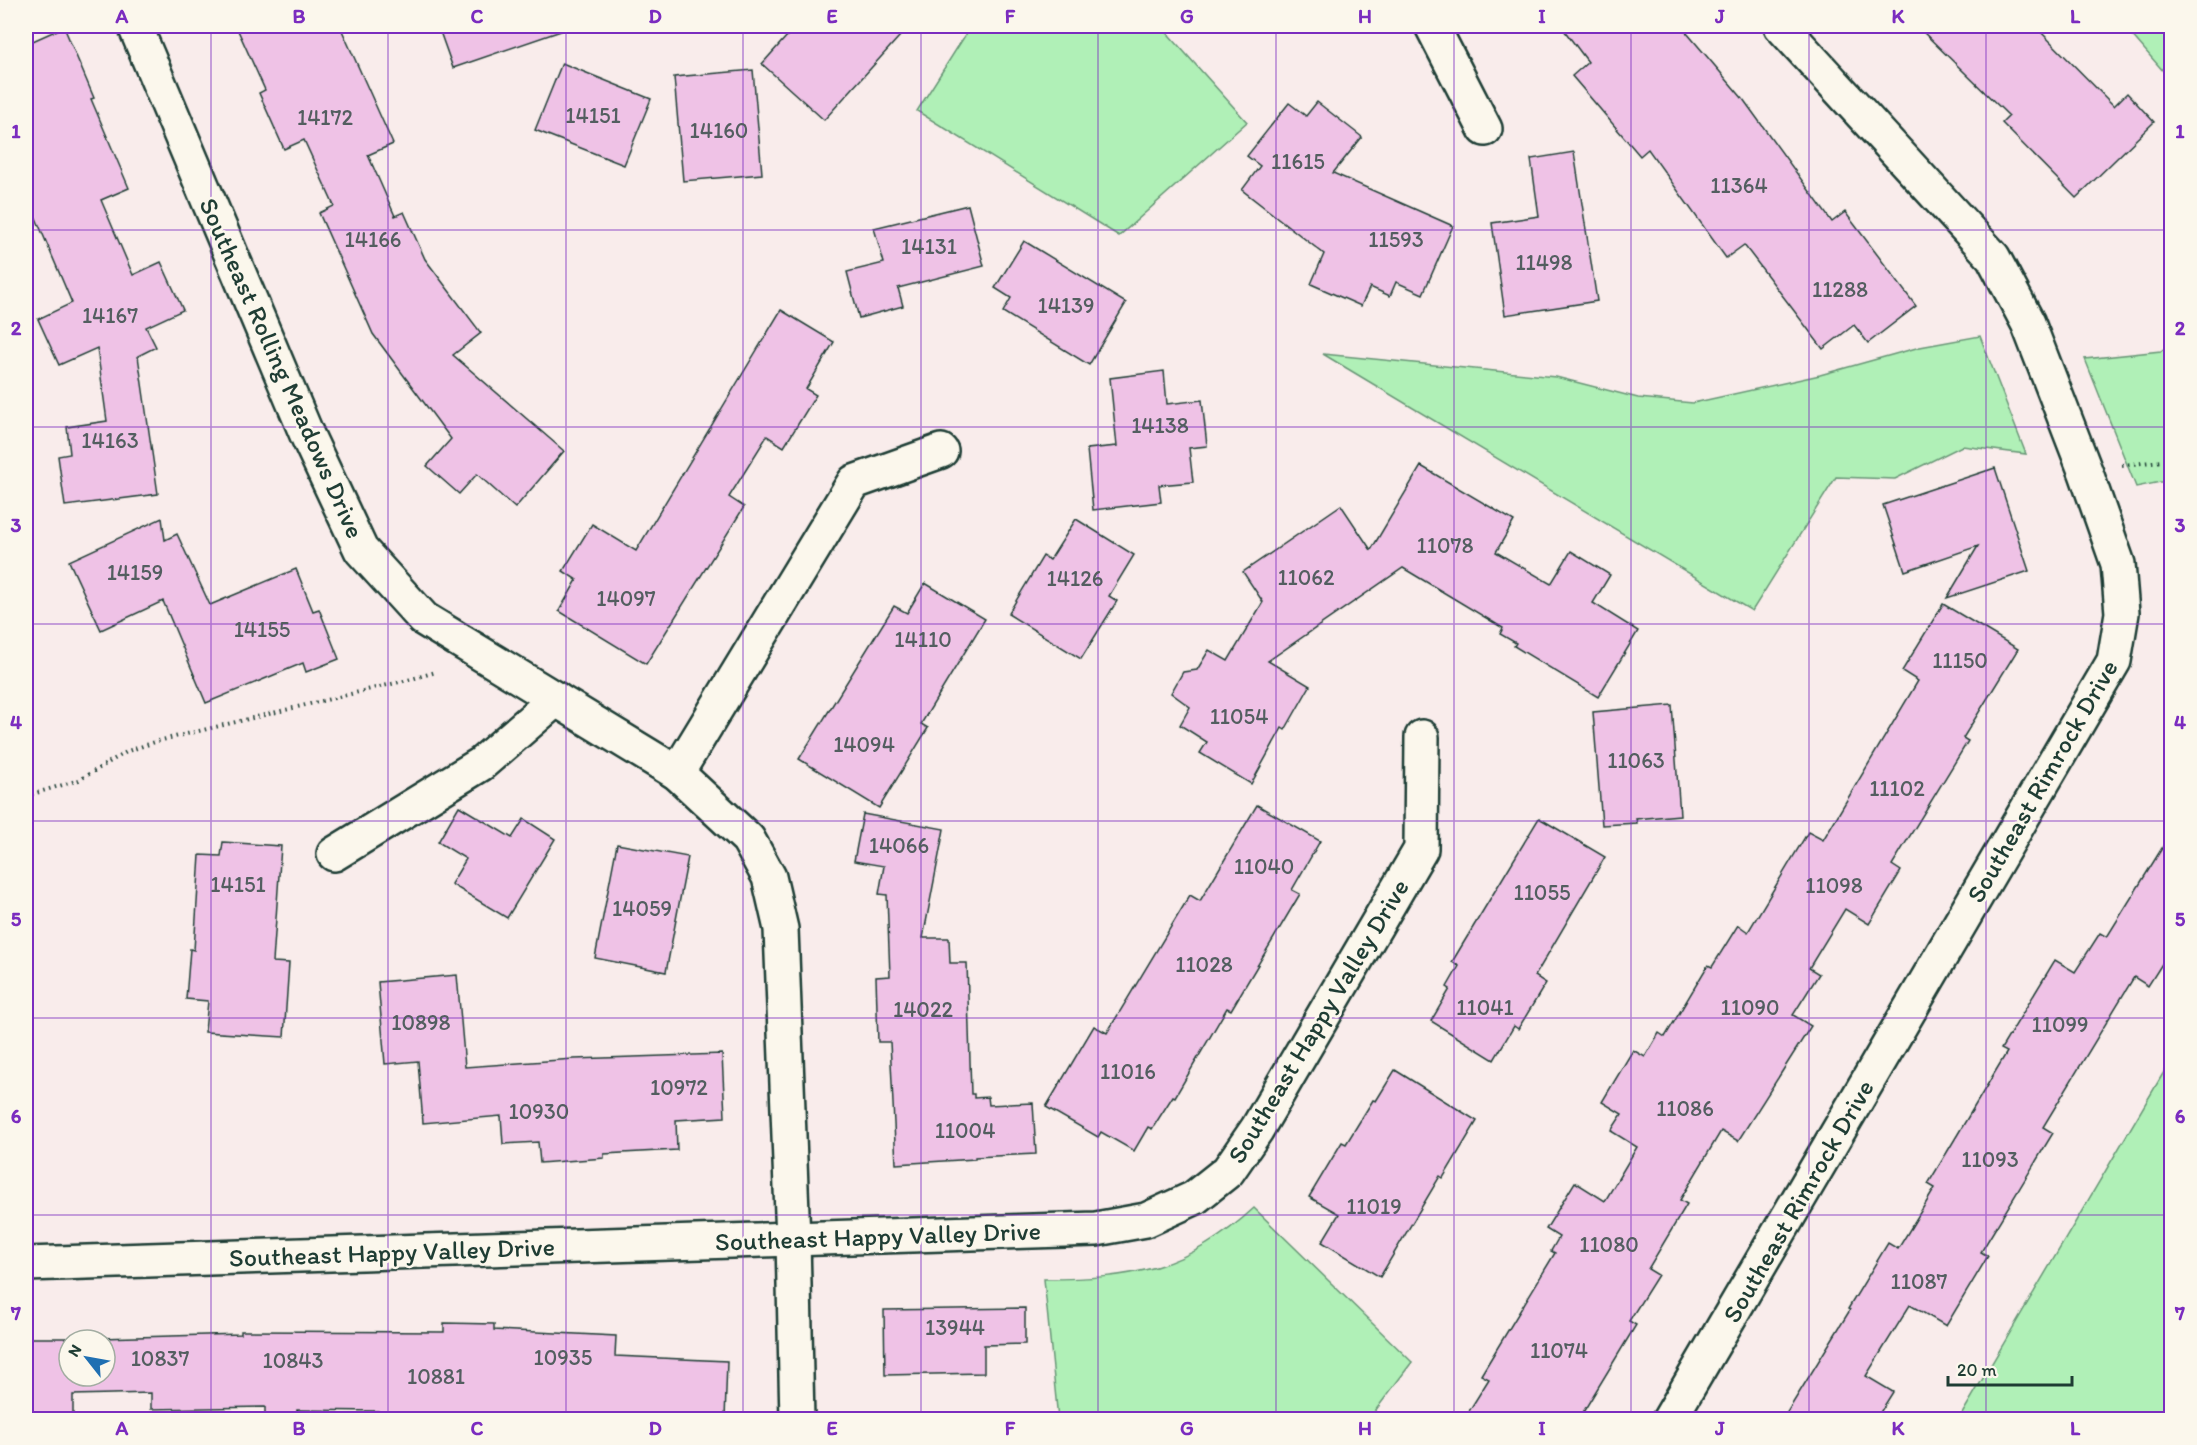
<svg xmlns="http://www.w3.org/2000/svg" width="2197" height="1445" font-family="Itim,sans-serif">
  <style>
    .green { fill: #b0f0b7; stroke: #689676; stroke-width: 1.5 }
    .building { fill: #efc2e6; stroke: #1f3d34; stroke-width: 1.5; fill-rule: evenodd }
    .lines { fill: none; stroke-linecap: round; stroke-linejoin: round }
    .minor-casing { stroke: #1f3d34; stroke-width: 38 }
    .path { stroke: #1f3d34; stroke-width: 4; stroke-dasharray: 1.5 4.5; stroke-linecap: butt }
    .minor { stroke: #fbf7ec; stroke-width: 33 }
    .grid { fill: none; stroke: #7b2cbf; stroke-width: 1.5; stroke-opacity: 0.55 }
    .labels { text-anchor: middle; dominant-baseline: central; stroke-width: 5; stroke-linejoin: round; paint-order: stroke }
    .number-label { font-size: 22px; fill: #535e60 }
    .street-label { font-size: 26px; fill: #1f3d34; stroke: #fbf7ec }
    .neatline { fill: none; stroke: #7b2cbf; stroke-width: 2 }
    .grid-label { font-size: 20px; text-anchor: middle; font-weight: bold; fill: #7b2cbf }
  </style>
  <rect width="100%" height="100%" fill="#f9eceb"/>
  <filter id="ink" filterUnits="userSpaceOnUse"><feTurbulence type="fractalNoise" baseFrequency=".0167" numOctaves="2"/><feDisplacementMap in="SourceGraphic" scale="12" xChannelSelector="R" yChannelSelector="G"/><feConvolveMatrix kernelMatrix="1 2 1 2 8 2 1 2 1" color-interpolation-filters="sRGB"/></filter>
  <g filter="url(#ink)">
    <g class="green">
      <polygon points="971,26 1161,26 1247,122 1119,236 917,111"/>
      <polygon points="2124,26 2171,26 2171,71 2164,72"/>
      <polygon points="1980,336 2026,454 1962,446 1895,479 1836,477 1752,611 1323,354 1556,377 1638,398 1693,403 1820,375 1920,347"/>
      <polygon points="2171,343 2171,480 2136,487 2085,359 2161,351"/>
      <polygon points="2171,1060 2171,1419 1959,1419"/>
      <path d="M1254 1208 1412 1362 1369 1419H1058L1044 1279C1132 1279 1187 1270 1254 1208Z"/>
    </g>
    <g class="building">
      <polygon points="236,26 340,26 393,144 368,155 395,216 404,212 425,259 481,333 453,355 564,451 515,508 477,474 459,494 427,466 451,439 373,334 319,213 334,206 304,140 284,149 259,93 265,90"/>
      <polygon points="438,26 560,26 561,31 453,68"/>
      <polygon points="796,26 909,26 824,120 762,64"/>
      <polygon points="1561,26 1681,26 1743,99 1832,222 1845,212 1916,306 1868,343 1854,325 1823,349 1744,245 1726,258 1648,149 1640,156 1572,76 1588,62"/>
      <polygon points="1917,26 2035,26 2114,106 2127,93 2154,122 2076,198 2002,123 2009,116"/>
      <polygon points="64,27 94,98 91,99 129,188 101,200 133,275 161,262 183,310 146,327 156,347 138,356 158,494 65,506 58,456 70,454 67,427 107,421 97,348 59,365 38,319 72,303 36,218 26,223 26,44"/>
      <polygon points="562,63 651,99 624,165 535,130"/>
      <polygon points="753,70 762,174 683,181 674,77"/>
      <polygon points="1317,102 1362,137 1333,173 1453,226 1423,294 1396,282 1390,296 1370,287 1361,306 1311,284 1324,254 1242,190 1260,166 1247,156 1289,103 1306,116"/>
      <polygon points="1574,152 1597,301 1505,315 1492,223 1539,216 1531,159"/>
      <polygon points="968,205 984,266 898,288 903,306 859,318 847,272 884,263 874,228"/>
      <polygon points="1024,241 1126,303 1089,365 1003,312 1011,298 995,288"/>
      <polygon points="781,310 834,342 806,389 816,395 784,447 767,436 729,497 744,507 646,664 559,611 577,580 563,571 592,524 636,551"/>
      <polygon points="1164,371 1167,404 1202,400 1207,446 1189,448 1193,482 1159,485 1161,502 1093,510 1087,449 1117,446 1110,378"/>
      <polygon points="1421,466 1514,521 1496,552 1551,584 1571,551 1610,575 1593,603 1638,631 1598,697 1514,646 1516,643 1500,634 1503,628 1403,568 1268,661 1310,686 1285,730 1282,728 1251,784 1200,753 1207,742 1180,725 1190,707 1171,693 1183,672 1197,670 1209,650 1228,661 1263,602 1243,572 1341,505 1371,550"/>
      <polygon points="1995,468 2029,571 1947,598 1978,546 1905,571 1883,505"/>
      <polygon points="162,518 165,540 177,534 210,605 296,569 313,611 319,609 339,659 306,672 303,663 206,703 163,601 101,630 69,561"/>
      <polygon points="1076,519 1134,555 1109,596 1117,601 1081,659 1008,614 1043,556 1050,560"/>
      <polygon points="925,583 985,619 921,724 928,728 879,808 799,759 894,606 907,613"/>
      <polygon points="1943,604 2018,649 1963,738 1968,741 1892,865 1901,871 1869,924 1845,909 1809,968 1819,974 1793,1015 1811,1026 1738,1141 1721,1131 1680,1200 1687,1204 1648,1269 1658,1275 1629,1321 1636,1325 1579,1419 1464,1419 1489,1379 1481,1375 1555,1253 1551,1251 1559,1237 1546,1229 1575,1182 1605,1201 1637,1147 1611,1131 1622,1114 1602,1102 1633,1050 1645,1057 1659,1033 1665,1037 1708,965 1712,967 1738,925 1748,932 1808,832 1823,840 1918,681 1902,671"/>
      <polygon points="1672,705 1680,815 1636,819 1637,823 1602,825 1593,712"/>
      <polygon points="1257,805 1320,841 1292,890 1300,894 1231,1010 1227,1008 1175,1097 1173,1096 1152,1129 1148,1127 1134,1151 1101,1132 1098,1137 1046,1107 1094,1026 1107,1033 1190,895 1200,901"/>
      <polygon points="459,806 512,838 524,819 555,839 507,918 451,884 466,859 438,842"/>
      <polygon points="863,814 944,829 923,938 949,938 950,963 967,963 971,1094 974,1094 974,1098 988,1097 989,1105 1033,1103 1036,1154 975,1157 975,1159 896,1164 890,1042 878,1042 876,977 890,976 887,895 879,894 884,866 854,861"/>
      <polygon points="1539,818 1605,857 1535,976 1546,983 1518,1029 1514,1026 1494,1060 1431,1021 1450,989 1447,987 1459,966 1452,962 1458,952"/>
      <polygon points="2172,832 2172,948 2148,986 2134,977 2043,1127 2053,1133 1981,1252 1988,1256 1946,1326 1910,1305 1866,1376 1893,1392 1876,1419 1783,1419 1850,1310 1848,1309 1888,1243 1898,1249 1935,1188 1928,1184 2007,1052 2001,1049 2055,960 2075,972 2100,933 2107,937"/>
      <polygon points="223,842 281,846 273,962 289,963 284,1037 205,1032 208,1001 186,999 190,949 194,950 200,855 221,856"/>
      <polygon points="617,844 688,857 666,972 595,958"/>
      <polygon points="457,975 465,1067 574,1059 722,1054 725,1117 676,1120 677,1150 604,1154 604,1158 540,1163 538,1142 503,1144 501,1116 423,1123 418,1061 385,1064 378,982"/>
      <polygon points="1395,1070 1477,1121 1443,1178 1440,1176 1380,1277 1322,1242 1339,1214 1309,1197 1342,1142 1346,1144 1373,1100 1376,1101"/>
      <polygon points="1025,1308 1025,1344 984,1345 984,1373 885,1375 884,1310"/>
      <path d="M444 1323 494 1324V1330L616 1336 615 1356 727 1361 725 1419H378V1411L297 1410 296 1419H265V1407L151 1409V1393L73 1395V1419H26V1338H101L241 1334V1331L444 1332ZM69 1340H105V1376H69Z"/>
    </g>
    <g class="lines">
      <g class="minor-casing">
        <g id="minor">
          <polyline points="135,26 307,435 361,550 424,619 677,773 748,839 769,877 781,929 793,1239 797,1420"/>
          <polyline points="1432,26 1485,129"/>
          <polyline points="677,773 854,482 941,451"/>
          <polyline points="334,854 481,764 556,699"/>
          <polyline points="26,1264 1096,1229 1146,1220 1194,1198 1228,1171 1257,1129 1421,849 1422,737"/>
          <polyline points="1669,1420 2114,661 2122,613 2118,564 2086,473 2028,323 1993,257 1781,26"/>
        </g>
      </g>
      <g class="path">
        <polyline points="2122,465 2172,460"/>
        <polyline points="26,796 79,780 128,751 158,741 408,680 436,672"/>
      </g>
      <use href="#minor" class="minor"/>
    </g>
  </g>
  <path class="grid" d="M211 26V1420M388 26V1420M566 26V1420M743 26V1420M921 26V1420M1098 26V1420M1276 26V1420M1454 26V1420M1631 26V1420M1809 26V1420M1986 26V1420M26 230H2172M26 427H2172M26 624H2172M26 821H2172M26 1018H2172M26 1215H2172"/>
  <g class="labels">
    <g class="number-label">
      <text x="593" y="115">14151</text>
      <text x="325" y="117">14172</text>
      <text x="719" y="130">14160</text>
      <text x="1298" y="161">11615</text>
      <text x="1739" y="185">11364</text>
      <text x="373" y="239">14166</text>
      <text x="1396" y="239">11593</text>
      <text x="929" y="246">14131</text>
      <text x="1544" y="262">11498</text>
      <text x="1840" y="289">11288</text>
      <text x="1066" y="305">14139</text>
      <text x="110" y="315">14167</text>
      <text x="1160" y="425">14138</text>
      <text x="110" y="440">14163</text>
      <text x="1445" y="545">11078</text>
      <text x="135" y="572">14159</text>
      <text x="1306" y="577">11062</text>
      <text x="1075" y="578">14126</text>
      <text x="626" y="598">14097</text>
      <text x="262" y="629">14155</text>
      <text x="923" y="639">14110</text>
      <text x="1960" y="660">11150</text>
      <text x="1239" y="716">11054</text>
      <text x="864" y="744">14094</text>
      <text x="1636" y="760">11063</text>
      <text x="1897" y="788">11102</text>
      <text x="899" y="845">14066</text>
      <text x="1264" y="866">11040</text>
      <text x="238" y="884">14151</text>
      <text x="1834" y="885">11098</text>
      <text x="1542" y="892">11055</text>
      <text x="642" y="908">14059</text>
      <text x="1204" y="964">11028</text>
      <text x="1485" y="1007">11041</text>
      <text x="1750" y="1007">11090</text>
      <text x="923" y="1009">14022</text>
      <text x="421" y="1022">10898</text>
      <text x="2060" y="1024">11099</text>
      <text x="1128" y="1071">11016</text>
      <text x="679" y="1087">10972</text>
      <text x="1685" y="1108">11086</text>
      <text x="539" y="1111">10930</text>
      <text x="965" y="1130">11004</text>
      <text x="1990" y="1159">11093</text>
      <text x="1374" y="1206">11019</text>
      <text x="1609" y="1244">11080</text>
      <text x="1919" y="1281">11087</text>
      <text x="955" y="1327">13944</text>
      <text x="1559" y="1350">11074</text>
      <text x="563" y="1357">10935</text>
      <text x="160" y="1358">10837</text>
      <text x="293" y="1360">10843</text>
      <text x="436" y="1376">10881</text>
    </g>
    <g class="street-label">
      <text transform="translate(282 368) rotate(66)">Southeast Rolling Meadows Drive</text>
      <text transform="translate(2042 781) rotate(-60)">Southeast Rimrock Drive</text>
      <text transform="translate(1318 1021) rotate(-59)">Southeast Happy Valley Drive</text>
      <text transform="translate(1798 1201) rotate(-60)">Southeast Rimrock Drive</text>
      <text transform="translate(878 1236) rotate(-2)">Southeast Happy Valley Drive</text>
      <text transform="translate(392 1252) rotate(-2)">Southeast Happy Valley Drive</text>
    </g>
  </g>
  <rect width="2197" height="1445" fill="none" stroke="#fbf7ec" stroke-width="66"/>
  <g transform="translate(87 1358) rotate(301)"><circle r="28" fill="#fbf7ec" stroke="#a3ada2" stroke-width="1.5"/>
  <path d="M0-4.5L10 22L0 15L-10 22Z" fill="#1f6fb2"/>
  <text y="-9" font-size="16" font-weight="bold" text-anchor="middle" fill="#1f3d34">N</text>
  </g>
  <path d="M1948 1376v9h124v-9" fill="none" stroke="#1f3d34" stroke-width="3"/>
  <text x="1957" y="1376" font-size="18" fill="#1f3d34" stroke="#fbf7ec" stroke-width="4.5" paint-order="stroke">20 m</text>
  <rect x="33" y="33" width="2131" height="1379" class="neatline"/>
  <g class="grid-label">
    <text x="122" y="23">A</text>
    <text x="299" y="23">B</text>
    <text x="477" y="23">C</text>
    <text x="655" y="23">D</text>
    <text x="832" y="23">E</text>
    <text x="1010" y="23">F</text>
    <text x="1187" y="23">G</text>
    <text x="1365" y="23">H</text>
    <text x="1542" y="23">I</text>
    <text x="1720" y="23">J</text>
    <text x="1898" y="23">K</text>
    <text x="2075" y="23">L</text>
    <text x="16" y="138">1</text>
    <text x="2180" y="138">1</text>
    <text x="16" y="335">2</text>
    <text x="2180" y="335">2</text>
    <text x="16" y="532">3</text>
    <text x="2180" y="532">3</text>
    <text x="16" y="729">4</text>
    <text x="2180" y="729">4</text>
    <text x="16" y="926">5</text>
    <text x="2180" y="926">5</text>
    <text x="16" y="1123">6</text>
    <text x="2180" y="1123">6</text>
    <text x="16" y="1320">7</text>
    <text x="2180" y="1320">7</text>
    <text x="122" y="1435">A</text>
    <text x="299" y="1435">B</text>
    <text x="477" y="1435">C</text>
    <text x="655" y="1435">D</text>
    <text x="832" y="1435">E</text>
    <text x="1010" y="1435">F</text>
    <text x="1187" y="1435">G</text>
    <text x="1365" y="1435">H</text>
    <text x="1542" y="1435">I</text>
    <text x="1720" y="1435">J</text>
    <text x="1898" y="1435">K</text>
    <text x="2075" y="1435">L</text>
  </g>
</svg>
